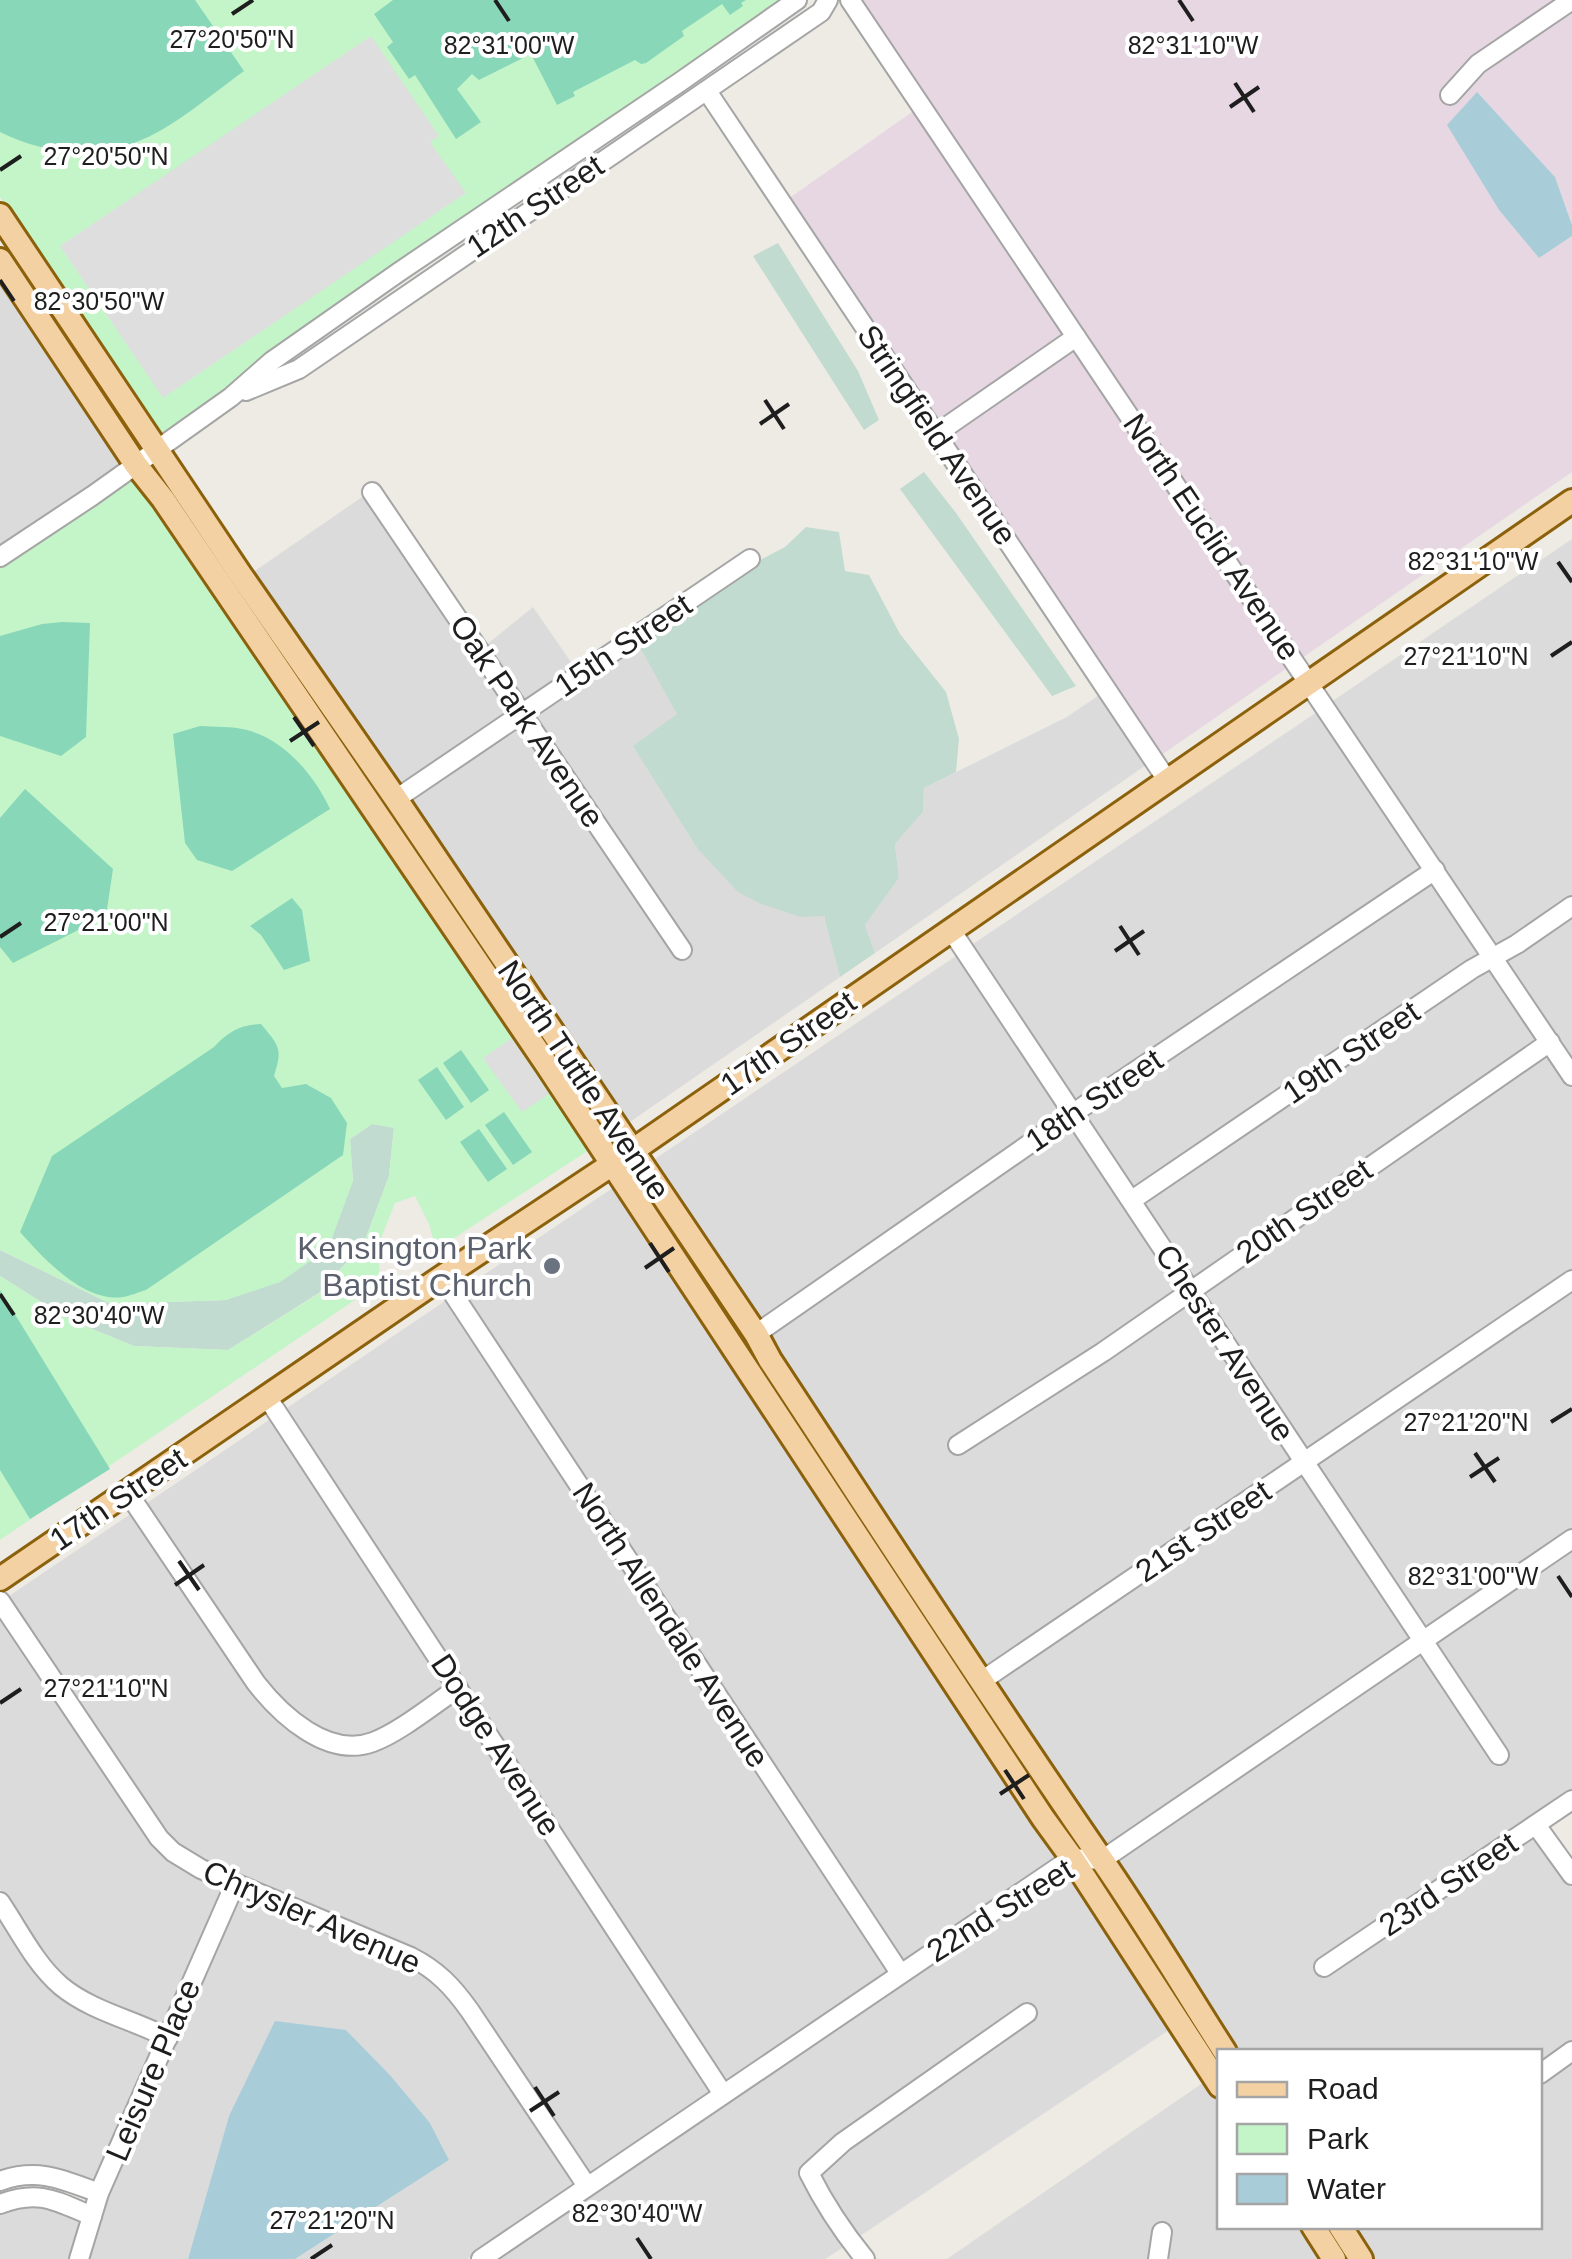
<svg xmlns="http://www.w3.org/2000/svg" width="1572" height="2259" font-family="Helvetica,sans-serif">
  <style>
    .residential { fill: #dbdbdb }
    .industrial { fill: #e6d7e3 }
    .wetland { fill: #c2dbd0 }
    .park { fill: #c4f5c8 }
    .pitch { fill: #88d7b9 }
    .parking { fill: #dedede }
    .water { fill: #a8cdd8 }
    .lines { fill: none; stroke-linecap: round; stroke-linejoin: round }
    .minor-casing { stroke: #a5a5a5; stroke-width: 22 }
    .major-casing { stroke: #8b610c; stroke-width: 28 }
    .minor { stroke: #fff; stroke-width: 18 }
    .major { stroke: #f4d1a3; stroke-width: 22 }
    .ticks { fill: none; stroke: #1e1e1e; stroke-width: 4 }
    .worship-dot { fill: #6b7280; stroke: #fff; stroke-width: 4 }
    .labels { text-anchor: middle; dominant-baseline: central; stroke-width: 8; stroke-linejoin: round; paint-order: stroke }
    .street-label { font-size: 32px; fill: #1e1e1e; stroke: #fff }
    .worship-label { font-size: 32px; fill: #5b616d; stroke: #fff; text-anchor: end }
    .ticks-label { font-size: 25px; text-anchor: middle; fill: #1e1e1e; stroke: #fff; stroke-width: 8; stroke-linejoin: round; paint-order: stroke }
  </style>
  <rect width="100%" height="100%" fill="#eeebe4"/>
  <g class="residential">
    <polygon points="0,285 120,466 0,548"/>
    <polygon points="365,495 512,711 398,789 249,575"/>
    <polygon points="1572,539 1572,897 1494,947 1331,702"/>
    <polygon points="533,607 575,668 524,703 485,646"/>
    <polygon points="638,644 678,714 634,746 697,848 826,915 825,921 840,977 624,1126 407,802 521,724 680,960 691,953 533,716"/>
    <polygon points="1099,695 1146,765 875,953 865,925 899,878 895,844 923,812 924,788 1067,717"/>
    <polygon points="1320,710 1425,868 1074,1104 970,946"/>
    <polygon points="1434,881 1482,955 1133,1190 1083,1117"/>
    <polygon points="1572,916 1572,1063 1504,961"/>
    <polygon points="959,954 1063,1112 757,1323 649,1163"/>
    <polygon points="1491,968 1539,1040 1191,1278 1142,1203"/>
    <polygon points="1548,1053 1572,1089 1572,1271 1306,1452 1200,1291"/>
    <polygon points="1072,1125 1294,1460 984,1670 766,1337"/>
    <polygon points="637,1171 1087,1851 1076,1850 629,1177"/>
    <polygon points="617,1185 1062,1855 901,1963 460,1291"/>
    <polygon points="1572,1290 1572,1530 1424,1630 1315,1465"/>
    <polygon points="448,1299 889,1971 725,2083 284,1410"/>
    <polygon points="272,1418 448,1685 374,1733 352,1738 340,1737 322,1730 305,1720 272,1692 144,1505"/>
    <polygon points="1303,1473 1412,1638 1103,1849 993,1683"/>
    <polygon points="132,1513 250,1687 337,1751 457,1698 713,2091 588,2176 460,1985 191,1856 164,1833 6,1598"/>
    <polygon points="1572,1549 1572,1791 1314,1964 1323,1977 1535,1835 1572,1888 1572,2042 1540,2064 1540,2052 1234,2051 1113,1862 1421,1652 1497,1765 1509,1758 1433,1644"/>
    <polygon points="0,1615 168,1857 184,1869 224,1887 164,2028 83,1992 66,1981 45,1957 0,1889"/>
    <polygon points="1071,1869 1172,2028 857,2238 818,2175 848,2148 1036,2016 1027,2003 839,2135 799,2169 799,2173 845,2246 825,2259 495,2259"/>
    <polygon points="239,1893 409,1963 449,1994 576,2184 467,2259 295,2259 449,2160 430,2123 390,2075 346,2030 229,2116 188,2259 87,2259 107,2197"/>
    <polygon points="0,1915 34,1966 158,2041 95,2184 50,2168 0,2173"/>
    <polygon points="1572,2061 1572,2259 1370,2259 1349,2227 1540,2226 1540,2084"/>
    <polygon points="1207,2080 1219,2099 1220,2226 1305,2227 1326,2259 1165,2259 1171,2227 1157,2223 1150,2259 947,2259"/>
    <polygon points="43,2204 83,2220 71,2259 0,2259 0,2214 21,2205"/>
  </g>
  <g class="industrial">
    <polygon points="858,0 1558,0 1474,57 1440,94 1451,105 1483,70 1572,10 1572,225 1555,177 1477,93 1448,125 1499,210 1539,258 1572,236 1572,472 1302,658"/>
    <polygon points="915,110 1065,334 938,423 788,199"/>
    <polygon points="1074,348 1290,666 1160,756 947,437"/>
  </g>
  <g class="wetland">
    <polygon points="778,243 858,371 879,420 864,430 753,256"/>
    <polygon points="924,472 956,513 1076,686 1052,696 900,489"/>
    <polygon points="806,527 839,532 845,571 869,575 900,634 946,692 959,739 956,772 924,788 923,812 895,844 899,878 865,925 875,953 840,977 825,921 825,916 801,917 761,904 738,892 697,848 633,746 677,714 638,644 760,560 785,547"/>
    <polygon points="372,1124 394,1127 389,1176 364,1243 319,1293 228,1350 134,1346 70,1320 0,1276 0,1250 111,1304 227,1300 353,1181 350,1139"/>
  </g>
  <g class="park">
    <polygon points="0,0 783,0 161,437 0,197"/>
    <polygon points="135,475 592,1148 436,1250 429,1224 415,1196 395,1203 378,1246 380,1283 0,1540 0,1276 70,1320 134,1346 228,1350 320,1293 364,1243 389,1176 394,1128 372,1124 350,1139 353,1181 328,1249 280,1282 226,1300 111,1304 0,1250 0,567"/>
  </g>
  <g class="pitch">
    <path d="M0 0H195L244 71C209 96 174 128 134 143 89 160 41 152 0 132Z"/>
    <polygon points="393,0 746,0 741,3 743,6 730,15 722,4 682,31 684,36 646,63 641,64 635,60 573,92 575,96 557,105 531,54 479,80 472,74 457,89 481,122 456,139 415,75 409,79 387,47 393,42 374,14"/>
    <polygon points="62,622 90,623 86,737 61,756 0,736 0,636 42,624"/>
    <path d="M200 726C215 727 231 726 247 730 285 740 314 775 330 809L232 871 197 860 185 843 173 734Z"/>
    <polygon points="25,789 113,869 106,916 13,963 0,947 0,818"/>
    <polygon points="292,898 302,910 310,961 284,970 261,935 250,926"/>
    <path d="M261 1024C279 1046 283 1048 274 1076L282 1088 306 1084 331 1098 347 1123 343 1155 146 1290C139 1292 130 1296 123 1297 84 1303 43 1258 20 1232L52 1156 214 1047C228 1032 240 1025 261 1024Z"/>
    <polygon points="461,1050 489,1090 471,1103 443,1063"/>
    <polygon points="437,1067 464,1107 446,1120 418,1080"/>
    <polygon points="504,1112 532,1152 513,1165 485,1125"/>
    <polygon points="479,1129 507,1169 488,1182 460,1142"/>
    <polygon points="0,1290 110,1469 30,1519 0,1470"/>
  </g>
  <g class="parking">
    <polygon points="371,36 439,136 430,142 466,193 163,398 60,246"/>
    <polygon points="512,1038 549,1094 522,1112 483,1058"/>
  </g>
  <g class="water">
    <polygon points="1477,92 1555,177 1572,225 1572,236 1539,258 1499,210 1447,125"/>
    <polygon points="275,2021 346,2030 390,2075 430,2123 449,2160 295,2259 188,2259 229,2116"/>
  </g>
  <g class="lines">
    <g class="minor-casing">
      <g id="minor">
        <polyline points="850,0 1572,1076"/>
        <polyline points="707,91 1167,780"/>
        <polyline points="1450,95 1478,64 1572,0"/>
        <polyline points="246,391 299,369 821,12 828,0"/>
        <polyline points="936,434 1076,337"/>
        <polyline points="372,492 682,950"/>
        <polyline points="0,557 92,496 231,397 272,361 399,272 680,82 797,0"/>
        <polyline points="396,799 750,559"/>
        <polyline points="951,930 1499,1755"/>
        <polyline points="1132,1200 1472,969 1517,944 1572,906"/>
        <polyline points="442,1277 900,1973"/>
        <polyline points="756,1334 1094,1099 1435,870"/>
        <polyline points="267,1397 723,2094"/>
        <polyline points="958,1445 1103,1352 1550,1042"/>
        <path d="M128 1493 256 1683C281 1715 328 1759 373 1742 400 1732 434 1704 458 1688"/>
        <path d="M0 1601 159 1838 173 1852 201 1869 411 1957C437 1970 453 1987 470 2011L587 2186"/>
        <polyline points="983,1680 1572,1280"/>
        <polyline points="1536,1825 1572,1875"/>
        <path d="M0 1902C19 1930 35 1964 61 1986 91 2011 134 2020 168 2038"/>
        <polyline points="1324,1967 1572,1800"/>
        <polyline points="1540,2074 1572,2051"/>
        <path d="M0 2181C38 2167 64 2180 99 2193"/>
        <path d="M0 2204C39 2189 56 2201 92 2216"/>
        <polyline points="79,2259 99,2193 235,1884"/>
        <polyline points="481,2259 1072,1858 1102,1860 1572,1539"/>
        <path d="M865 2259C843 2232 825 2205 809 2173L843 2142 1027 2013"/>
        <polyline points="1158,2259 1162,2232"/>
      </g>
    </g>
    <g class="major-casing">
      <g id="major">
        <path d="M0 215 240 574 396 799 756 1334 770 1360C880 1527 988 1695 1102 1860 1145 1922 1184 1988 1225 2052"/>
        <polyline points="0,260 136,465 163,499 547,1065 1043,1818 1072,1858 1220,2086"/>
        <polyline points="0,1579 442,1277 632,1151 1572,501"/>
        <polyline points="1313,2226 1334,2259"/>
        <polyline points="1340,2226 1361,2259"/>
      </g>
    </g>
    <use href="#minor" class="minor"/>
    <use href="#major" class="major"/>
  </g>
  <path class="ticks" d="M495 0 509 21M1179 0 1193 21M232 14 253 0M1235 83 1254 112M1230 107 1259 87M0 170 21 156M0 280 14 301M765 400 784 429M760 424 789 404M1558 562 1572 582M1551 656 1572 642M294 717 314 746M290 741 319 722M1120 926 1139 955M0 937 21 923M1115 951 1144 931M650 1243 669 1272M645 1268 674 1248M0 1294 14 1315M1551 1422 1572 1409M1475 1453 1495 1482M1470 1477 1499 1458M179 1561 199 1590M1558 1576 1572 1597M175 1585 204 1565M0 1703 21 1689M1005 1770 1024 1799M1000 1794 1029 1775M535 2087 554 2116M530 2111 559 2092M637 2238 651 2259M311 2259 332 2245"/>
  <circle class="worship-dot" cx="552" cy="1266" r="10"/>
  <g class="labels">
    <g class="street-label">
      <text transform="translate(535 206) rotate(-34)">12th Street</text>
      <text transform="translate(937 435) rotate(56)">Stringfield Avenue</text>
      <text transform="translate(1212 537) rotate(56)">North Euclid Avenue</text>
      <text transform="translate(623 645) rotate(-34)">15th Street</text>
      <text transform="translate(527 721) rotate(56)">Oak Park Avenue</text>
      <text transform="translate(788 1043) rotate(-35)">17th Street</text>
      <text transform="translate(1351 1052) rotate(-34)">19th Street</text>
      <text transform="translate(584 1080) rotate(56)">North Tuttle Avenue</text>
      <text transform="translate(1094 1100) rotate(-34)">18th Street</text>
      <text transform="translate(1304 1211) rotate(-35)">20th Street</text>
      <text transform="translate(1225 1343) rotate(57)">Chester Avenue</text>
      <text transform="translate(118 1499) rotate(-34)">17th Street</text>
      <text transform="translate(1203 1531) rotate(-34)">21st Street</text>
      <text transform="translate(671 1625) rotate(57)">North Allendale Avenue</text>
      <text transform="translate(496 1745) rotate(57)">Dodge Avenue</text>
      <text transform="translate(1448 1884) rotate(-34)">23rd Street</text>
      <text transform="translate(1000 1910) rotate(-32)">22nd Street</text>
      <text transform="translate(312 1917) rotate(24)">Chrysler Avenue</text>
      <text transform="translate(153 2070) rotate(-67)">Leisure Place</text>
    </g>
    <g class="worship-label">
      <text x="532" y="1248">Kensington Park<tspan x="532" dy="37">Baptist Church</tspan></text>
    </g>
  </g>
  <g class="ticks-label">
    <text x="232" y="48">27°20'50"N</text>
    <text x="509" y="54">82°31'00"W</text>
    <text x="1193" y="54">82°31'10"W</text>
    <text x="106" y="165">27°20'50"N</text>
    <text x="99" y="310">82°30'50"W</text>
    <text x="1473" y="570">82°31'10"W</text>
    <text x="1466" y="665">27°21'10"N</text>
    <text x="106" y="931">27°21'00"N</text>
    <text x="99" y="1324">82°30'40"W</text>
    <text x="1466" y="1431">27°21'20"N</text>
    <text x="1473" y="1585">82°31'00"W</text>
    <text x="106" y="1697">27°21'10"N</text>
    <text x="637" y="2222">82°30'40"W</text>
    <text x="332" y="2229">27°21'20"N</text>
  </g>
  <rect x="1217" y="2049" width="325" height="180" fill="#ffffff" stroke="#a5a5a5" stroke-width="2.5"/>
  <rect x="1237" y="2082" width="50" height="15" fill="#f4d1a3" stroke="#a5a5a5" stroke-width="2.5"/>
  <text x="1307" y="2099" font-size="30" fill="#1e1e1e">Road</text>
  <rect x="1237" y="2124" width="50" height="30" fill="#c4f5c8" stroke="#a5a5a5" stroke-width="2.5"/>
  <text x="1307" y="2149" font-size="30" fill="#1e1e1e">Park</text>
  <rect x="1237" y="2174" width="50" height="30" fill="#a8cdd8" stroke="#a5a5a5" stroke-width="2.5"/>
  <text x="1307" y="2199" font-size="30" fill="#1e1e1e">Water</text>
</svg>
